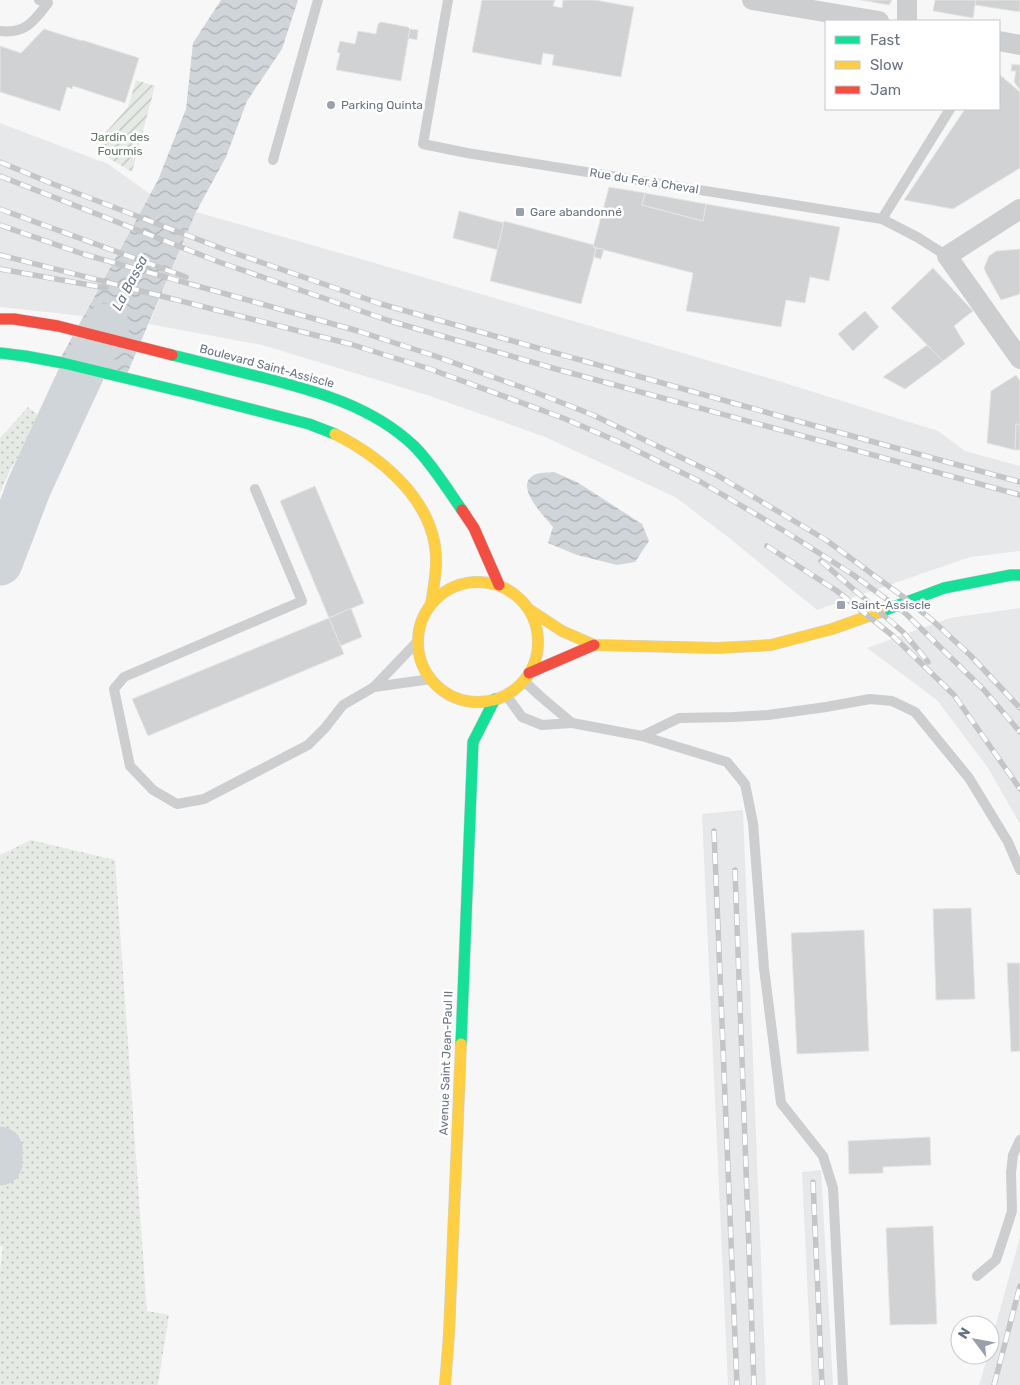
<svg xmlns="http://www.w3.org/2000/svg" width="1020" height="1385" font-family="Rubik,sans-serif">
  <style>
    .built { fill: #e7e8e9 }
    .grass { fill: url(#grass-dots) }
    .garden { fill: url(#garden-furrows) }
    .water { fill: url(#water-waves) }
    .lines { fill: none; stroke-linecap: round; stroke-linejoin: round }
    .river { stroke: #d0d5d9; stroke-width: 45 }
    .building { fill: #d1d2d3; stroke: #e6e6e6 }
    .fast-casing { stroke: #d3d3d5; stroke-width: 12 }
    .slow-casing { stroke: #d3d3d5; stroke-width: 12 }
    .jam-casing { stroke: #d3d3d5; stroke-width: 12 }
    .lane { stroke: #cdced0; stroke-width: 10 }
    .street { stroke: #cdced0; stroke-width: 20 }
    .fast { stroke: #16e098; stroke-width: 11 }
    .slow { stroke: #ffcf43; stroke-width: 11 }
    .jam { stroke: #f24e42; stroke-width: 11 }
    .rail-casing { stroke: #c4c5c7; stroke-width: 5.5 }
    .rail { stroke: #fff; stroke-width: 4; stroke-dasharray: 11; stroke-linecap: butt }
    .poi-dot { fill: #9ba1ac; stroke: #fff; stroke-width: 2 }
    .labels { text-anchor: middle; dominant-baseline: central; stroke-width: 5; stroke-linejoin: round; paint-order: stroke }
    .poi-label { font-size: 12px; fill: #6a7284; stroke: #fff; text-anchor: start }
    .park-label { font-size: 12px; fill: #647765; stroke: #fff }
    .street-label { font-size: 12px; fill: #6a7284; stroke: #fff }
    .water-label { font-size: 14px; font-style: italic; fill: #6b7886; stroke: #fff }
  </style>
  <defs>
    <pattern id="grass-dots" width="8" height="8" patternUnits="userSpaceOnUse" patternTransform="scale(1.25)"><rect width="8" height="8" fill="#e6eae5"/><path d="M2 2h.1M6 6h.1" fill="none" stroke="#bec2bf" stroke-width="1.8" stroke-linecap="round"/></pattern>
    <pattern id="garden-furrows" width="10" height="10" patternUnits="userSpaceOnUse" patternTransform="scale(1.25)"><rect width="10" height="10" fill="#e6eae5"/><path d="M-1 1l2-2M0 10L10 0M9 11l2-2" fill="none" stroke="#bec2bf"/></pattern>
    <pattern id="water-waves" width="16" height="10" patternUnits="userSpaceOnUse" patternTransform="scale(1.25)"><rect width="16" height="10" fill="#d0d5d9"/><path d="M0 5q4-4 8 0t8 0" fill="none" stroke="#adb1b6"/></pattern>
  </defs>
  <rect width="100%" height="100%" fill="#f7f7f7"/>
  <g class="built">
    <polygon points="0,123 108,164 150,194 83,316 0,307"/>
    <polygon points="196,212 354,257 772,379 938,431 965,451 1020,466 1020,551 970,557 817,610 728,537 675,497 545,437 427,395 262,345 149,324"/>
    <polygon points="1020,608 1020,824 988,768 937,700 867,648 950,618"/>
    <polygon points="743,810 766,1385 728,1385 702,814"/>
    <polygon points="821,1170 833,1385 812,1385 802,1172"/>
    <polygon points="1020,1237 1020,1385 979,1385 988,1355 990,1355 990,1346"/>
  </g>
  <g class="grass">
    <polygon points="28,407 43,419 10,470 0,493 0,438"/>
    <polygon points="31,840 115,860 147,1311 169,1315 158,1385 0,1385 0,1271 3,1246 0,1246 0,855"/>
  </g>
  <polygon class="garden" points="136,80 155,86 132,172 102,154 100,139 128,107"/>
  <g class="water">
    <polygon points="221,0 298,0 282,49 247,101 226,157 196,212 127,374 59,361 158,180 186,109 193,43"/>
    <path d="M554 472 577 482 642 524 649 541 635 562 617 565 577 555 548 543 553 527C545 517 513 486 534 475 539 472 548 473 554 472Z"/>
  </g>
  <g class="lines">
    <g class="river">
      <polyline points="0,563 29,487 83,370 107,326"/>
      <polyline points="0,1149 0,1163"/>
    </g>
  </g>
  <g class="building">
    <polygon points="482,0 555,0 553,6 562,8 563,0 595,0 634,7 621,77 552,65 554,55 543,53 541,65 472,52"/>
    <polygon points="861,0 892,0 889,5"/>
    <polygon points="935,0 976,0 973,18 933,11"/>
    <polygon points="976,0 1020,0 1020,12 975,5"/>
    <polygon points="381,22 408,27 410,29 401,81 336,70 340,53 337,52 340,41 355,44 358,31 376,34 378,24"/>
    <polygon points="44,29 82,41 82,40 139,58 125,103 73,86 72,89 67,87 60,111 0,92 0,46 21,53"/>
    <polygon points="410,29 418,30 417,40 408,38"/>
    <polygon points="1012,64 1020,65 1020,90 1014,82 1016,71 1011,71"/>
    <polygon points="999,74 1020,92 1020,168 953,209 904,200 965,109 999,109"/>
    <polygon points="609,187 645,193 642,205 703,221 706,204 840,227 829,281 810,277 805,303 786,300 781,327 686,311 693,273 593,247"/>
    <polygon points="645,193 706,204 703,221 642,205"/>
    <polygon points="459,211 504,223 498,250 453,238"/>
    <polygon points="504,221 594,245 593,247 596,248 594,257 581,304 490,281"/>
    <polygon points="596,248 604,249 601,259 594,257"/>
    <polygon points="1020,249 1020,294 1001,300 986,273 984,268 986,263 989,256 996,251"/>
    <polygon points="933,268 973,311 954,326 965,344 943,361 891,308"/>
    <polygon points="865,311 879,327 853,351 838,334"/>
    <polygon points="927,345 943,361 905,389 883,377"/>
    <polygon points="1016,375 1020,381 1020,425 1016,424 1015,450 987,443 991,391"/>
    <polygon points="1016,424 1020,425 1020,450 1015,450"/>
    <polygon points="315,486 364,603 329,618 280,501"/>
    <polygon points="351,608 362,637 340,646 329,618"/>
    <polygon points="329,618 344,654 148,736 132,699"/>
    <polygon points="971,908 975,999 936,1000 933,909"/>
    <polygon points="864,930 869,1051 797,1054 791,933"/>
    <polygon points="1007,963 1020,963 1020,1051 1011,1052"/>
    <polygon points="930,1137 931,1165 883,1167 883,1173 849,1174 848,1141"/>
    <polygon points="933,1226 937,1324 890,1325 886,1228"/>
  </g>
  <g class="lines">
    <g class="fast-casing">
      <g id="fast">
        <polyline points="0,353 25,356 63,363 192,394 309,424 335,434"/>
        <path d="M172 355C202 362 231 370 261 377 316 391 372 406 414 446 433 465 447 489 462 510"/>
        <polyline points="880,612 944,588 1011,575 1020,575"/>
        <polyline points="461,1044 473,742 495,699"/>
      </g>
    </g>
    <g class="slow-casing">
      <g id="slow">
        <path d="M335 434C379 456 427 495 435 546 438 565 434 585 431 604"/>
        <circle cx="478" cy="642" r="60"/>
        <polyline points="530,610 562,631 594,645 717,648 771,645 832,629 880,612"/>
        <polyline points="445,1385 449,1334 461,1044"/>
      </g>
    </g>
    <g class="jam-casing">
      <g id="jam">
        <polyline points="0,319 14,319 58,326 172,355"/>
        <polyline points="462,510 474,528 499,585"/>
        <polyline points="529,673 594,645"/>
      </g>
    </g>
    <g class="lane">
      <polyline points="448,0 423,144 467,153 882,219 950,109"/>
      <path d="M0 31C26 34 34 21 48 3L39 0"/>
      <polyline points="273,160 318,0"/>
      <polyline points="882,219 917,237 947,256"/>
      <polyline points="255,489 302,601 124,677 114,689 130,766 153,790 177,804 204,799 308,745 325,728 343,705 374,687 418,641"/>
      <polyline points="374,687 431,679"/>
      <polyline points="506,695 522,717 542,725 572,723 540,696 524,681"/>
      <polyline points="572,723 642,736 727,762 745,784 753,823 764,968 781,1103 823,1156 833,1188 843,1385"/>
      <polyline points="642,736 679,718 733,717 768,715 826,707 870,699 892,701 915,712 969,778 1008,842 1020,870"/>
      <polyline points="977,1276 996,1260 1003,1239 1012,1211 1011,1173 1013,1155 1020,1140"/>
    </g>
    <g class="street">
      <polyline points="752,0 879,21"/>
      <polyline points="907,21 907,0"/>
      <polyline points="999,41 1020,45"/>
      <polyline points="1020,209 947,256 1020,359"/>
    </g>
    <use href="#fast" class="fast"/>
    <use href="#slow" class="slow"/>
    <use href="#jam" class="jam"/>
    <g class="rail-casing">
      <g id="rail">
        <polyline points="0,162 53,184 223,249 381,304 790,419 1020,482"/>
        <polyline points="0,176 219,262 390,321 556,369 1020,495"/>
        <polyline points="0,209 186,277"/>
        <polyline points="0,225 83,254 358,331 435,356 532,391 593,415 715,474 826,540 902,596 932,620 970,655 1020,708"/>
        <polyline points="0,255 350,344 430,369 563,418 619,442 701,482 786,532 852,574 904,612 984,690 1020,732"/>
        <polyline points="0,269 106,288"/>
        <polyline points="767,546 837,591 893,636 954,695 1020,789"/>
        <polyline points="821,561 903,632 928,662"/>
        <polyline points="714,831 737,1385"/>
        <polyline points="735,870 754,1385"/>
        <polyline points="813,1182 822,1385"/>
        <polyline points="994,1385 1020,1286"/>
      </g>
    </g>
    <use href="#rail" class="rail"/>
  </g>
  <g class="poi-dot">
    <circle cx="331" cy="105" r="5"/>
    <rect x="515" y="207" width="10" height="10" rx="2.5"/>
    <rect x="836" y="600" width="10" height="10" rx="2.5"/>
  </g>
  <g class="labels">
    <g class="poi-label">
      <text x="341" y="105">Parking Quinta</text>
      <text x="530" y="212">Gare abandonné</text>
      <text x="851" y="605">Saint-Assiscle</text>
    </g>
    <g class="park-label">
      <text x="120" y="137">Jardin des<tspan x="120" dy="14">Fourmis</tspan></text>
    </g>
    <g class="street-label">
      <text transform="translate(644 181) rotate(9)">Rue du Fer à Cheval</text>
      <text transform="translate(267 366) rotate(15)">Boulevard Saint-Assiscle</text>
      <text transform="translate(446 1063) rotate(-88)">Avenue Saint Jean-Paul II</text>
    </g>
    <g class="water-label">
      <text transform="translate(130 283) rotate(-62)">La Bassa</text>
    </g>
  </g>
  <rect x="825" y="20" width="175" height="90" fill="#ffffff" stroke="#c3c7ce"/>
  <rect x="835" y="36" width="25" height="8" fill="#16e098" stroke="#c3c7ce"/>
  <text x="870" y="45" font-size="15" fill="#6a7284">Fast</text>
  <rect x="835" y="61" width="25" height="8" fill="#ffcf43" stroke="#c3c7ce"/>
  <text x="870" y="70" font-size="15" fill="#6a7284">Slow</text>
  <rect x="835" y="86" width="25" height="8" fill="#f24e42" stroke="#c3c7ce"/>
  <text x="870" y="95" font-size="15" fill="#6a7284">Jam</text>
  <g transform="translate(975 1340) rotate(302)"><circle r="24" fill="#ffffff" stroke="#c3c7ce"/>
  <path d="M0-4L9 19L0 12L-9 19Z" fill="#9ba1ac"/>
  <text y="-8" font-size="14" font-weight="bold" text-anchor="middle" fill="#6a7284">N</text>
  </g>
</svg>
